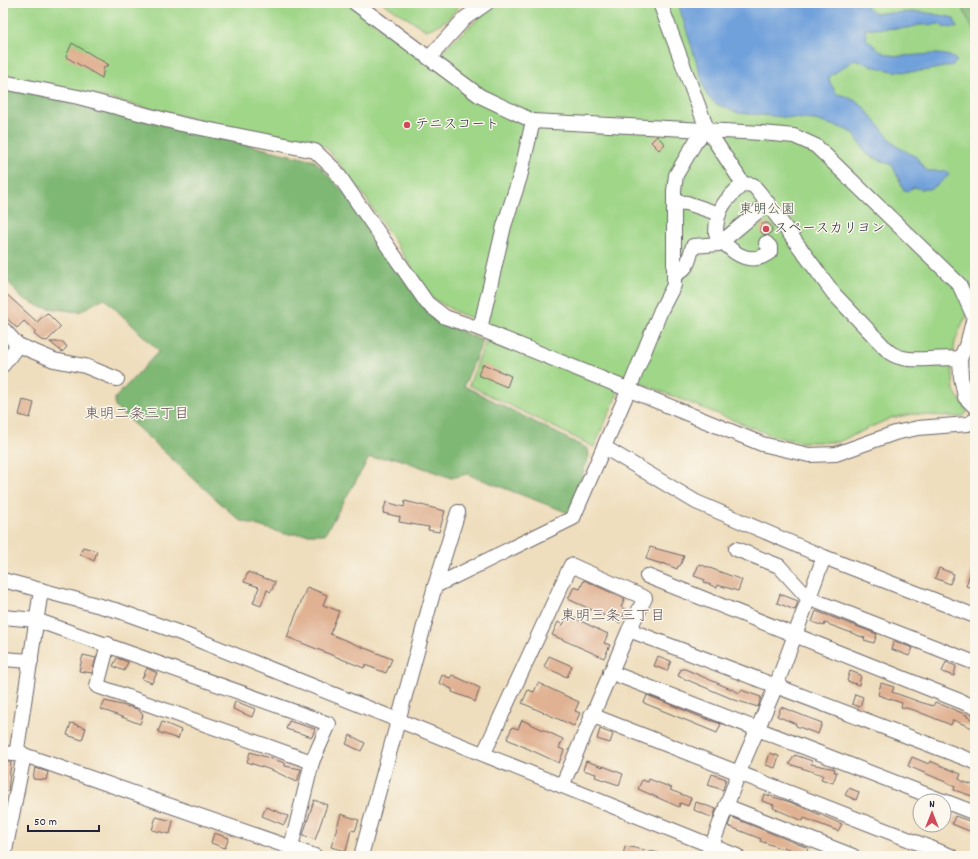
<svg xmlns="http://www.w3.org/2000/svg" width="978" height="859" font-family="Dekko,'Klee One',sans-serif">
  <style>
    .green { fill: #9fd687; stroke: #607c61 }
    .forest { fill: #7fb774; stroke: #506c58 }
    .water { fill: #71a1db; stroke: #4a628b }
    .building { fill: #e0b192 }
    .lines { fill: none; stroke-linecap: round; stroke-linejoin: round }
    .minor-casing { stroke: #6a6468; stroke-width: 16 }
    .minor { stroke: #fff; stroke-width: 14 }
    .poi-dot { fill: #d1495b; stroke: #fbf7ec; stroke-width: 1.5 }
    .labels { text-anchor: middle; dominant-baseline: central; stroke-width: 3; stroke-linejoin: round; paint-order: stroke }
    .poi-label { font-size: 14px; fill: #22223b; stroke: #fbf7ec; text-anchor: start }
    .park-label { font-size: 14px; fill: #485852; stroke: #fbf7ec }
    .neighbourhood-label { font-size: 15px; fill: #645459; stroke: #fbf7ec }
  </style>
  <rect width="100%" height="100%" fill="#fbf7ec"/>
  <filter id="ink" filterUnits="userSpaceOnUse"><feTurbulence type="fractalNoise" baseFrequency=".025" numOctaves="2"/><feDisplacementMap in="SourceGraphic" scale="8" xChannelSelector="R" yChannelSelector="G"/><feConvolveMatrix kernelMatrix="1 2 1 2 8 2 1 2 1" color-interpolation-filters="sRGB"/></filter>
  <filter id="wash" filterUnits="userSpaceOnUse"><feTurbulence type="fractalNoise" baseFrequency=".012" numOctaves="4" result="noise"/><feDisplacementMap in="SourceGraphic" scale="16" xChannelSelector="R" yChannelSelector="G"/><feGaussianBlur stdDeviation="0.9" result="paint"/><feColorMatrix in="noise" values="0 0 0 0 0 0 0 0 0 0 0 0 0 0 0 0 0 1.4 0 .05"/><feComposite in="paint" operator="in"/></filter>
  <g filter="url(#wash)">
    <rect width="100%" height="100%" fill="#efdebd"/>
    <g class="green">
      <polygon points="3,3 347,3 428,63 496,3 975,3 975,304 963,322 955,342 952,364 954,391 968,412 962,417 913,414 891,418 838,442 801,442 773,436 625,377 594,447 469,385 492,326 456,312 432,298 361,191 326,147 225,126 3,74"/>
      <path d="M383 3H461C452 17 442 25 426 30Z"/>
    </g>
    <g class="forest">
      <polygon points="960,3 975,3 975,34"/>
      <polygon points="3,91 30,93 315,161 349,198 385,254 432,318 483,341 464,386 588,449 589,456 569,513 467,474 451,478 396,458 369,458 325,534 285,534 239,520 115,407 115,398 159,351 104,298 79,312 41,307 20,297 3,275"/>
    </g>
    <path class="water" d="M678 3H867L865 6 876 13 922 12 950 17 954 19 957 28 943 27 940 24 919 25 908 28 865 29 867 40C873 44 880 52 887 54 906 61 944 46 957 61L953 65C914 74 892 76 855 59L829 77 830 83 837 94 846 96 861 104 896 146 916 157 927 171H947L949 175C936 186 932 193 914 187L908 191 904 190 892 165 868 155 853 133 842 128 815 120 738 113 716 104 707 96Z"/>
    <g id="blocks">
      <g class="building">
        <polygon points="72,43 109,65 104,67 102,78 66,57"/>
        <polygon points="657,136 665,144 659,150 651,142"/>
        <circle cx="766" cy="229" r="6"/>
        <polygon points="3,291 37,322 47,313 61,327 47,341 41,340 34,334 36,332 24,321 17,328 3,315"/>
        <polygon points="50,342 63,342 67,347 62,352"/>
        <polygon points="483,364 511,376 507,387 478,375"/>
        <polygon points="23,400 34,403 30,418 19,415"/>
        <polygon points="405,501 445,511 439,532 428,530 429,527 399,522 400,517 383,513 386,502 404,507"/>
        <polygon points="83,547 97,551 94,561 80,554"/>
        <polygon points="650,547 684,556 680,566 678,566 677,569 663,563 662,564 646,559"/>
        <polygon points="973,563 975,563 975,589 966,586"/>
        <polygon points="699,564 742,580 738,591 718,585 717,588 704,582 705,580 694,576"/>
        <polygon points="939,568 954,574 950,584 935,578"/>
        <polygon points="248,572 275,582 271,592 267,590 261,606 253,603 259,587 244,582"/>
        <polygon points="584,580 625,599 621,607 626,610 620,623 568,599 574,587 580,589"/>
        <polygon points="307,587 327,595 323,605 339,611 330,634 392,659 386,673 365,665 364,668 287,637"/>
        <polygon points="780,594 798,601 795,610 777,603"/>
        <polygon points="816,611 877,634 874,643 864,640 865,638 825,623 824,626 812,622"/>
        <polygon points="568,615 608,634 604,643 610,645 604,658 552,635 558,622 563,625"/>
        <polygon points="894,641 913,648 909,656 891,649"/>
        <polygon points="83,655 96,658 92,673 79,671"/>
        <polygon points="549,656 572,666 567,677 544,667"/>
        <polygon points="658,656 671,661 667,671 654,666"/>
        <polygon points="117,658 128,662 124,671 113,666"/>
        <polygon points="946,662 956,666 954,676 942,672"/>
        <polygon points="147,668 157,673 152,683 142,679"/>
        <polygon points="681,669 685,669 740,693 741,690 761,697 758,707 735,700 678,676"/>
        <polygon points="850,671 861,675 859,685 847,681"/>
        <polygon points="442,675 450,678 452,675 480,688 475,702 471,699 452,692 452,689 439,683"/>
        <polygon points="538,683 579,702 575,711 580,713 574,726 522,703 528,690 534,692"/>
        <polygon points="881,683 894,687 892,692 920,702 933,706 935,702 967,715 967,717 975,720 975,729 953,720 951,725 914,710 901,707 902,703 878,695"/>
        <polygon points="855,694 863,697 860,707 852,704"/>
        <polygon points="647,695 701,717 721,724 717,733 644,703"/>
        <polygon points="105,701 138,709 143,715 140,724 101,709"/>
        <polygon points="235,701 255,709 252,717 233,709"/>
        <polygon points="781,707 822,723 818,734 796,726 796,724 777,716"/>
        <polygon points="522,720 563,739 559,748 564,750 559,763 507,739 512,727 518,729"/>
        <polygon points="289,721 315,729 312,737 286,729"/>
        <polygon points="162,722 181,730 178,739 158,732"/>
        <polygon points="71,723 86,728 82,740 67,735"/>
        <polygon points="600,729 613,734 610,743 597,739"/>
        <polygon points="350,735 365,743 361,751 346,744"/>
        <polygon points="250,752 285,763 285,766 301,769 297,782 274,771 247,762"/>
        <polygon points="770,753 779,756 775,768 766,765"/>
        <polygon points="795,755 812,761 811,764 835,769 834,772 837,772 833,783 821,779 823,775 789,764"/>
        <polygon points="912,757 929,764 930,761 961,774 959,779 962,781 975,786 975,797 954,790 955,786 908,766"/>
        <polygon points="586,761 603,767 603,766 623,774 619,785 595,777 596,774 583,770"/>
        <polygon points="3,762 11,762 8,791 3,791"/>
        <polygon points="35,768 48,772 46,780 33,779"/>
        <polygon points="712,774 726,779 723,790 708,785"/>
        <polygon points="649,779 672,788 670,790 691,798 688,806 680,803 679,807 638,789 642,780 648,782"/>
        <polygon points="849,788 859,792 856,800 845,795"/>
        <polygon points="764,794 790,802 842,824 838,831 804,818 803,821 773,808 774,805 762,801"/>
        <polygon points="314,800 327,805 315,840 303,835"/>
        <polygon points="696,802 716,809 713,818 694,810"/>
        <polygon points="266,807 288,816 284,825 262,816"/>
        <polygon points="341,814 359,820 355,831 351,830 346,851 331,847"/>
        <polygon points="955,816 975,823 972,832 952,824"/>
        <polygon points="156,817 173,821 170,834 152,830"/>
        <polygon points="731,817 808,848 806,855 783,847 783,849 760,841 761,839 728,826"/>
        <polygon points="214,833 229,838 225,848 211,843"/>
        <polygon points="625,846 659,853 658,856 623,856"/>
      </g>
    </g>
  </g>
  <g filter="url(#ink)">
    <use href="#blocks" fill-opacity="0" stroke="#6a6468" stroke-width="1"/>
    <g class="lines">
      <g class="minor-casing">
        <g id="minor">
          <polyline points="355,3 480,96 533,121 762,133 794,136 816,146 959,284 974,317 968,341 960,359 961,377 965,397 975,407"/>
          <path d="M660 3 707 129 743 184 753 185 759 192 834 294 889 352C908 366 937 355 960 359"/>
          <polyline points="429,58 465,18 487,3"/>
          <polyline points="3,82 78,97 181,124 315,151 335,170 427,303 445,317 480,329 762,444 809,455 836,454 895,433 918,428 968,424 975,420"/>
          <path d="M743 184C726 199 716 209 716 233 729 251 749 268 770 252V247L766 243"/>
          <polyline points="674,202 687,203 719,214"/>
          <path d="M674 275C690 268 688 260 693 246L719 244 768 203"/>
          <polyline points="3,329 18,345 54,360 85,366 117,379"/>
          <polyline points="480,329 504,226 520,177 533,121"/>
          <polyline points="3,365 18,345"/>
          <polyline points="604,447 696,502 824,557 975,616"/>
          <polyline points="736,549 779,566 808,598 975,663"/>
          <polyline points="647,576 975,707"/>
          <polyline points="3,580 119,611 183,634 737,856"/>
          <polyline points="435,586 573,518 629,389 661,310 674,285 674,191 676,175 696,141 707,129"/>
          <polyline points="3,617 36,620 329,724 312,762 291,847"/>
          <polyline points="629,630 975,762"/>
          <polyline points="108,644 97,686 312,762"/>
          <polyline points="3,659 31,661"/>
          <polyline points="610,672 943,801"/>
          <polyline points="591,715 951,856"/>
          <polyline points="3,753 24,755 315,856"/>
          <polyline points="484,753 571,565 645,598 629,630 562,786"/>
          <polyline points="24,755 17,749 41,590"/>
          <polyline points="944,801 975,813"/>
          <polyline points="726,806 853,856"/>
          <polyline points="4,856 24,755"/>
          <polyline points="361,856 435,586 458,512"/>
          <polyline points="708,856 739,772 776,686 824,557"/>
        </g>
      </g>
      <use href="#minor" class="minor"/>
    </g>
  </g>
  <g class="poi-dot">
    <circle cx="407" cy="125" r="4"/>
    <circle cx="766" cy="229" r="4"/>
  </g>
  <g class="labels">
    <g class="poi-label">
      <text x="415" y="125">テニスコート</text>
      <text x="774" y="229">スペースカリヨン</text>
    </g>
    <g class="park-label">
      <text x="767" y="210">東明公園</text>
    </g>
    <g class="neighbourhood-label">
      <text x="137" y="415">東明二条三丁目</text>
      <text x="613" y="617">東明三条三丁目</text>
    </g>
  </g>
  <rect width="978" height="859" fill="none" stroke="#fbf7ec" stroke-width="16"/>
  <g transform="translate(932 813)"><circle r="19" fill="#fbf7ec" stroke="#a4a2a5"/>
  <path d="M0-3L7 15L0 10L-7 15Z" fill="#d1495b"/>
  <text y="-6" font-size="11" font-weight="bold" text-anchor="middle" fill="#22223b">N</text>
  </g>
  <path d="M28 825v6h71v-6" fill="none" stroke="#22223b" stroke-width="2"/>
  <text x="34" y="825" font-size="12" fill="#22223b" stroke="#fbf7ec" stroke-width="3" paint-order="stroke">50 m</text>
</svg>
